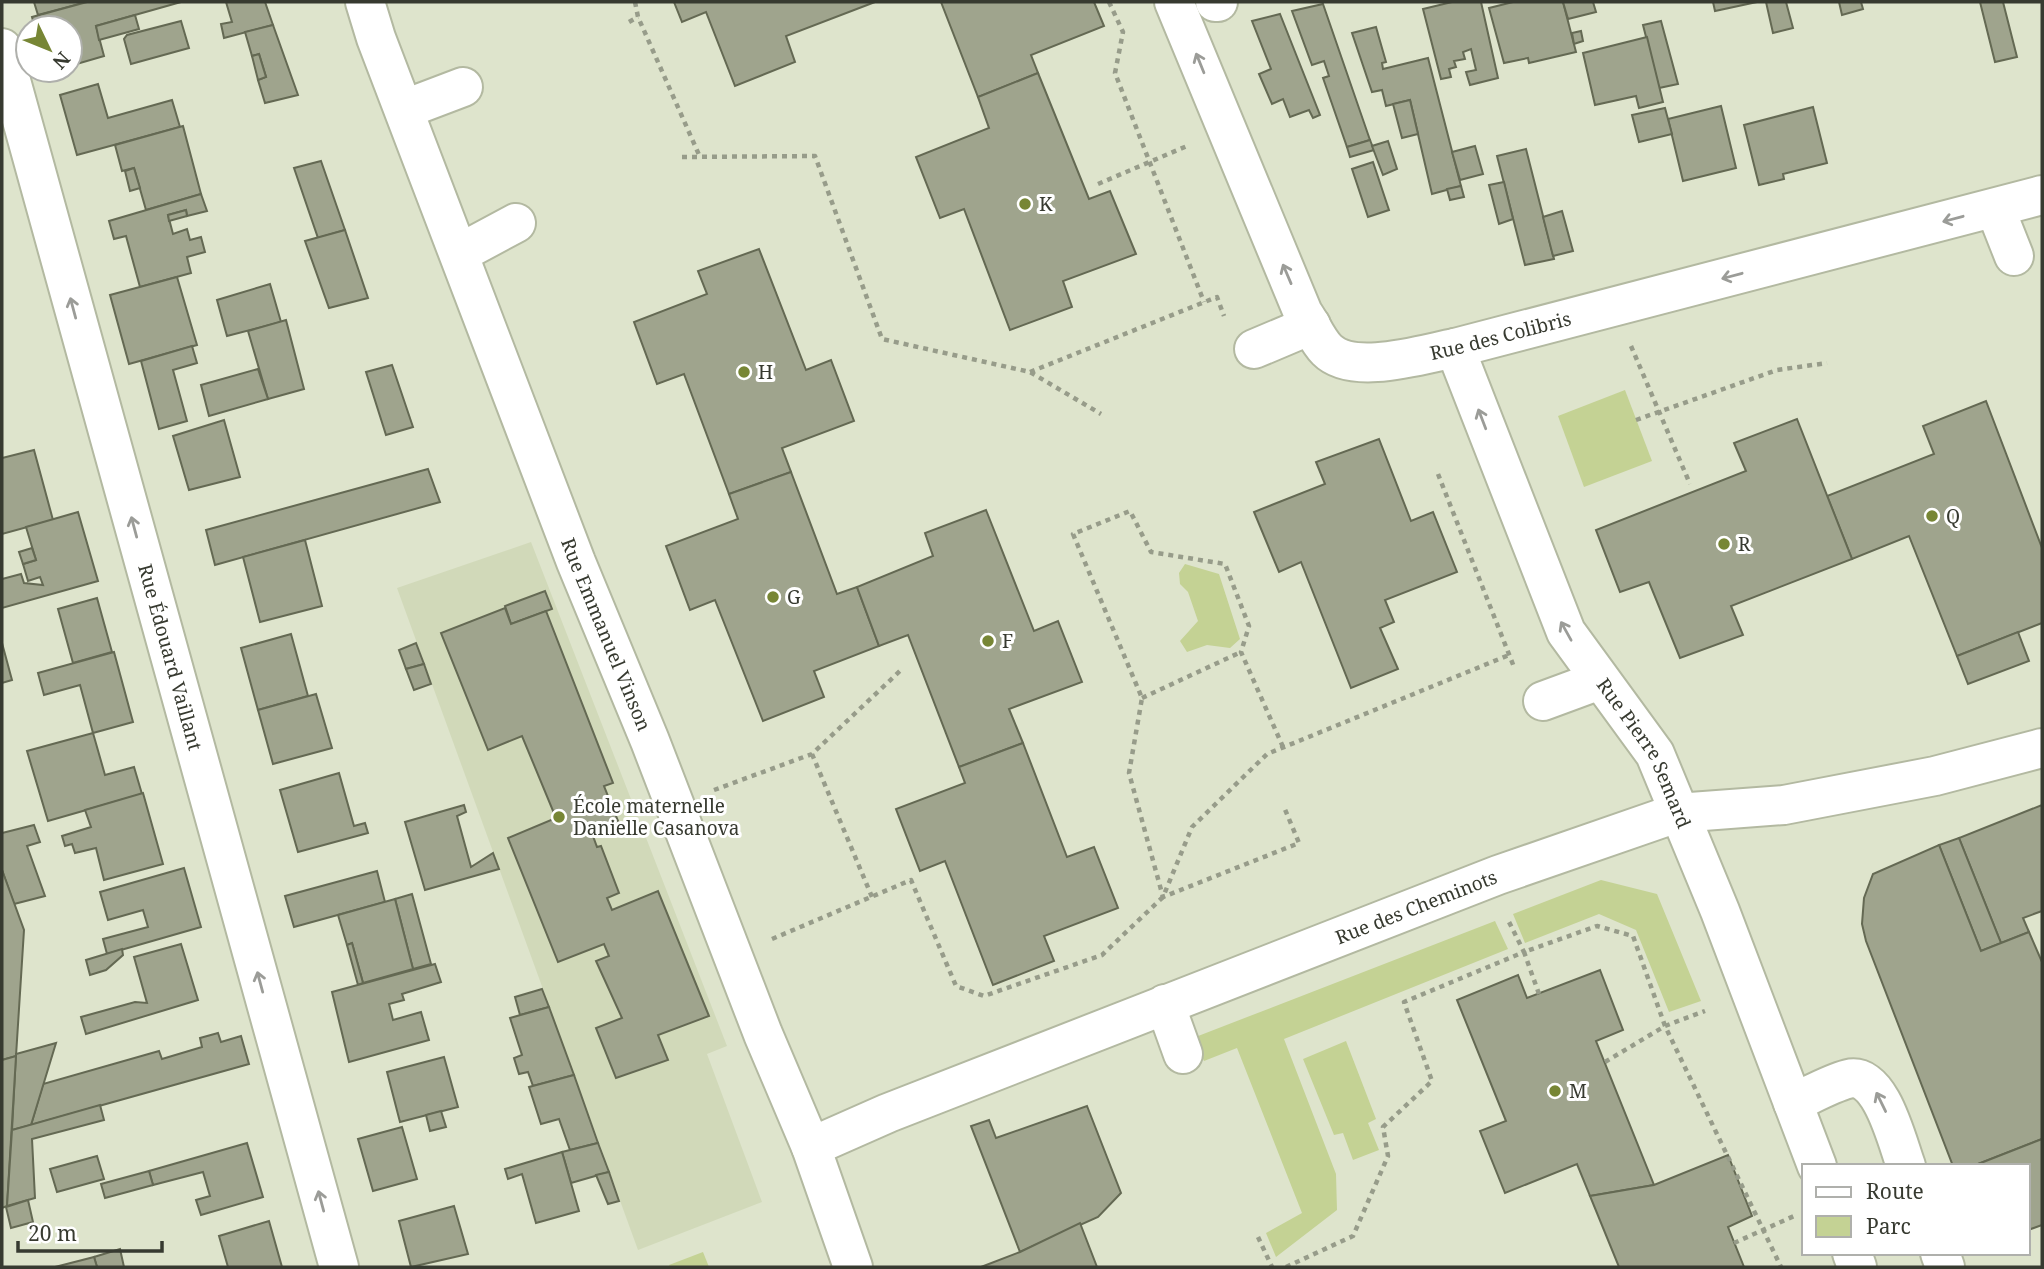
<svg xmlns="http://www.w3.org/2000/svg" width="2044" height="1269" font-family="'Noto Serif',serif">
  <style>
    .built { fill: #d1d9b9 }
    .green { fill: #c4d294 }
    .building { fill: #9fa48d; stroke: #646953; stroke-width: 2 }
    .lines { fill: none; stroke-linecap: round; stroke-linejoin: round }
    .minor-casing { stroke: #b3b9a1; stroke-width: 42 }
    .path { stroke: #979c8a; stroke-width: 4.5; stroke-dasharray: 5 5; stroke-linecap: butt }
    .minor { stroke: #fff; stroke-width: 38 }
    .oneway { stroke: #9b9c98 }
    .poi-dot { fill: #778635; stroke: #fff; stroke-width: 2.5 }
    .labels { text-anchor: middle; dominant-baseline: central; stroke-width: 6; stroke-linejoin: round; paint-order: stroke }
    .poi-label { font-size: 19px; fill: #373a30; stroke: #fff; text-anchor: start }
    .street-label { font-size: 19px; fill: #373a30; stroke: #fff }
  </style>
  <rect width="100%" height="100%" fill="#dee4cc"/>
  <polygon class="built" points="531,542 727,1046 707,1054 762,1202 638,1250 397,588"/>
  <g class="green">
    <polygon points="1625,390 1652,461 1584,487 1558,416"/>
    <polygon points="1185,564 1219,574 1240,639 1230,648 1207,645 1187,652 1180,641 1198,621 1188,592 1180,584 1179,573"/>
    <polygon points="1601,880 1657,894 1701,1001 1669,1012 1636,930 1599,914 1525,943 1513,914"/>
    <polygon points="1495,921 1508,949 1284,1039 1336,1174 1337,1210 1276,1257 1266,1233 1302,1213 1237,1048 1204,1061 1193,1038"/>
    <polygon points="1346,1041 1376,1119 1368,1123 1379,1150 1353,1160 1343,1133 1334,1135 1303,1059"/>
    <polygon points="703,1252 709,1267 670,1267 669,1265"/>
  </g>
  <g class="building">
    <polygon points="34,2 87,2 38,15"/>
    <polygon points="87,2 181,2 96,26 104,56 70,66 70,28 35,28 32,17"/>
    <polygon points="226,2 265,2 273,25 224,38 221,24 232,22"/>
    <polygon points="674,2 875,2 786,36 795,62 735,86 706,12 682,22"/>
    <polygon points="941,2 1094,2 1104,26 1031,55 1038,73 978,97"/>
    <polygon points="1452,2 1481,2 1498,78 1470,85 1466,72 1476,70 1471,49 1463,52 1465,59 1454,61 1456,67 1449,69 1451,77 1441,79 1423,9"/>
    <polygon points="1513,2 1563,2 1576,52 1529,63 1528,58 1504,63 1489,8"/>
    <polygon points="1563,2 1593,2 1596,12 1568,19"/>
    <polygon points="1713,2 1757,2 1715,11"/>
    <polygon points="1766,2 1786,2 1793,28 1773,33"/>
    <polygon points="1839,2 1861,2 1863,9 1842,15"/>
    <polygon points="1980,2 2003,2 2017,57 1995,62"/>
    <polygon points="1323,4 1370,140 1347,147 1323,78 1329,76 1324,61 1312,65 1292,11"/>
    <polygon points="1280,14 1320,115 1313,118 1309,110 1290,117 1283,99 1272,104 1259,74 1271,69 1252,21"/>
    <polygon points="135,15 139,29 99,40 96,26"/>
    <polygon points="181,21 189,48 131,64 124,39 127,35"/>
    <polygon points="1661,21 1678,84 1659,88 1643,25"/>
    <polygon points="273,25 298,95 265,103 258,80 266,77 259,54 252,56 245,32"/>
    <polygon points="1376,27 1386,62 1382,63 1383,69 1428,58 1461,186 1432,194 1410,100 1386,106 1382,90 1372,92 1352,33"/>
    <polygon points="1581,31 1583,41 1574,44 1572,33"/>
    <polygon points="1647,37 1663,102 1639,108 1636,96 1595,105 1583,53"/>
    <polygon points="259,54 266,77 258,80 252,56"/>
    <polygon points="1038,73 1089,199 1110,191 1136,254 1063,281 1072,307 1010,330 964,209 940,218 916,157 989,128 978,97"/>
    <polygon points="98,84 108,118 172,100 180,127 77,155 60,95"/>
    <polygon points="1410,100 1418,134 1402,138 1393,104"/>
    <polygon points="1721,106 1736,168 1683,181 1668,119"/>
    <polygon points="1813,107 1827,163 1783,174 1784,179 1759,185 1744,125"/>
    <polygon points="1665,108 1672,134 1639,142 1632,115"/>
    <polygon points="183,126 201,194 146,210 134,168 122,171 115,145"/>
    <polygon points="1370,140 1374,150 1350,157 1347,147"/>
    <polygon points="1388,141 1397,169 1383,175 1372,146"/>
    <polygon points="1475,146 1483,174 1460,180 1452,152"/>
    <polygon points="1526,149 1554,259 1525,265 1497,156"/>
    <polygon points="321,161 345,230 318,238 294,168"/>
    <polygon points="1373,162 1389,210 1368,217 1352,169"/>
    <polygon points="134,168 140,188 130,191 125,171"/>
    <polygon points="1504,182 1513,219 1499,224 1489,185"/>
    <polygon points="1461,186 1464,197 1450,200 1447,189"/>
    <polygon points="201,194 207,211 187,216 186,210 168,215 173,234 187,229 190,240 201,237 205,252 187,257 191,273 140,287 126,236 114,239 109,221"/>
    <polygon points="186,210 187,216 169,221 168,215"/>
    <polygon points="1562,211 1573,251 1553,256 1543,217"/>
    <polygon points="345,230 368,298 329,308 305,241"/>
    <polygon points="759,249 806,370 831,360 854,421 782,448 791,472 729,494 684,374 657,384 634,322 707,294 698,271"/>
    <polygon points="177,277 197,345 129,364 110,295"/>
    <polygon points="270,284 281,322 227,336 217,300"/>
    <polygon points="286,320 304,389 268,399 248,331"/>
    <polygon points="192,346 197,363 173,370 187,421 159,429 141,361"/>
    <polygon points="392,365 413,427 386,435 366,372"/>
    <polygon points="258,369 268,399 209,416 201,385"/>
    <polygon points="1986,401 2042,548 2042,623 1957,656 1909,536 1852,559 1827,496 1934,454 1923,426"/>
    <polygon points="1797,419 1852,559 1731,606 1743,635 1680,658 1649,582 1620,592 1596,530 1746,471 1734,443"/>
    <polygon points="224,420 240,477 189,490 173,436"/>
    <polygon points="1379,439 1411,521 1433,512 1457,572 1385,600 1394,622 1380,628 1398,669 1351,688 1301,562 1279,572 1254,512 1325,484 1316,462"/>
    <polygon points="34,450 53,520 2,534 2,458"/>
    <polygon points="428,469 440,502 215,565 206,530"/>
    <polygon points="791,472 837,594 857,587 879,646 814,671 824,697 763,721 715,600 690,610 666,546 738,519 729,494"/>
    <polygon points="986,510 1034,631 1058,621 1082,682 1009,709 1023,743 959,767 908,635 879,646 857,587 933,556 925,533"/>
    <polygon points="78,512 98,581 2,608 2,579 21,574 24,583 43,585 40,577 28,581 23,564 36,560 26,527"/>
    <polygon points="305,540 322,606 260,622 243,557"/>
    <polygon points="32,548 36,560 23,564 19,552"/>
    <polygon points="545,591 552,609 511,624 505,606"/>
    <polygon points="97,598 112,652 73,663 58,609"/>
    <polygon points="505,608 511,624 546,611 613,783 604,786 620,826 593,836 597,847 601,846 619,893 607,898 612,910 658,891 709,1016 658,1035 668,1060 616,1078 596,1028 622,1018 596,961 609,956 604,944 558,962 508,838 556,818 522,736 488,750 441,633"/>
    <polygon points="2018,632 2029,661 1968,684 1957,656"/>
    <polygon points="291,634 308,696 258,710 241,648"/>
    <polygon points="2,643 12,680 2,683"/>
    <polygon points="416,643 424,664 406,669 399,650"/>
    <polygon points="114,652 133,722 93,733 80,685 44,695 38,673"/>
    <polygon points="424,664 431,684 414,690 406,669"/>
    <polygon points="316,694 332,748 273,764 258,710"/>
    <polygon points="93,733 105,775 134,767 142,794 48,821 27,751"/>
    <polygon points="1023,743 1067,857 1094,847 1118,908 1044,936 1054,961 993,985 945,861 920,871 896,809 965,783 959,767"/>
    <polygon points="339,773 354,826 365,823 368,833 298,852 280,790"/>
    <polygon points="143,793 163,864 104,880 96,848 75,853 72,844 65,846 62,836 91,827 85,810"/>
    <polygon points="464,805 466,812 457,816 471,867 493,853 499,869 425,890 405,822"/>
    <polygon points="2042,805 2042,911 2023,918 2029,932 2001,943 1959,838"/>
    <polygon points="34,825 40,842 27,846 45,896 14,904 2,870 2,833"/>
    <polygon points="1959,838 2001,943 1981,951 1939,845"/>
    <polygon points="1939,845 1981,951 2029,932 2042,962 2042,1139 1973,1166 1953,1166 1866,941 1862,924 1864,898 1873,874"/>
    <polygon points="184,868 201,927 107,954 103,939 148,927 143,910 108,920 100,892"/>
    <polygon points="2,870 24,930 16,1056 2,1060"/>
    <polygon points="377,871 385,902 294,927 285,896"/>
    <polygon points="412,894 431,964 413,969 395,899"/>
    <polygon points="395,899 413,969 363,983 352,943 347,945 338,915"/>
    <polygon points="352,943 363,983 358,985 347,945"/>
    <polygon points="181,944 198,1000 86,1034 81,1017 135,1002 147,1003 134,957"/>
    <polygon points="122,949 123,955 106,970 90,975 86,960"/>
    <polygon points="435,964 441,982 402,994 404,1000 389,1004 393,1020 421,1012 429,1040 349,1062 332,992"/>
    <polygon points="1600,970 1623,1030 1596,1041 1654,1185 1590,1196 1577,1164 1505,1193 1480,1131 1506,1121 1457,1000 1518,975 1527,998"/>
    <polygon points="542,989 549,1007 520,1015 515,997"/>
    <polygon points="549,1007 574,1075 533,1086 528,1072 519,1074 514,1058 522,1055 510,1018"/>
    <polygon points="218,1033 221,1042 241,1036 249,1064 31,1125 43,1084 159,1051 162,1059 202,1047 200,1038"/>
    <polygon points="56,1043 31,1125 12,1130 16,1054"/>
    <polygon points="16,1056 7,1206 2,1208 2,1060"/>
    <polygon points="444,1057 458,1107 400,1122 387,1072"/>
    <polygon points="574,1075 598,1143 570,1150 559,1119 541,1124 529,1087"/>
    <polygon points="100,1105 104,1120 32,1139 35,1198 7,1206 12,1130"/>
    <polygon points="1087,1106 1121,1193 1098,1217 1020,1252 971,1126 989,1120 996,1138"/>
    <polygon points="441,1111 446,1127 430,1131 426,1115"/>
    <polygon points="402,1127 417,1179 373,1191 358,1139"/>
    <polygon points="2042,1139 2042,1225 2028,1230 2028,1166 1973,1166"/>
    <polygon points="247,1143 263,1197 201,1215 196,1200 210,1196 203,1172 153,1185 149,1171"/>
    <polygon points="598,1143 609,1172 571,1183 562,1152"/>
    <polygon points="562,1152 579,1211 536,1223 522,1174 508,1179 505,1169"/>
    <polygon points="1728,1155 1752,1216 1728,1227 1744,1267 1619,1267 1590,1196 1654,1185"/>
    <polygon points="97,1156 104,1179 57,1192 50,1169"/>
    <polygon points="149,1171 153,1185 105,1198 101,1184"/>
    <polygon points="609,1172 619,1201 608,1204 596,1175"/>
    <polygon points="28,1200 33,1222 11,1228 6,1207"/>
    <polygon points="454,1206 468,1254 411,1267 399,1221"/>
    <polygon points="269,1221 282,1267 228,1267 219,1236"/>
    <polygon points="1080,1223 1097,1267 981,1267 1020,1252"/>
    <polygon points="120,1249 124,1267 97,1267 94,1257"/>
    <polygon points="94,1257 97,1267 55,1267"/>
  </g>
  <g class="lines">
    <g class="minor-casing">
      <g id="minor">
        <path id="s1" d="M365 2 376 38 576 562 650 741 763 1034 811 1147 853 1267"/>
        <path id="s2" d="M1174 2 1303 313C1311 324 1317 340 1327 350 1353 376 1423 354 1455 348L2042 195"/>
        <polyline points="1215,2 1218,2"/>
        <path id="s3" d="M2 48 339 1267"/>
        <polyline points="405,109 463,87"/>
        <polyline points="1995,208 2014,256"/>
        <polyline points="460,253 516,223"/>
        <path id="s4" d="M1455 348 1566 632 1655 754 1720 911 1817 1166"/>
        <polyline points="1254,349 1311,325"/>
        <polyline points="1543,701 1600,680"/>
        <polyline points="1165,1004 1183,1054"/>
        <path d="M1793 1103C1811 1095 1829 1084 1848 1079 1881 1071 1897 1142 1906 1166"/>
        <path id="s5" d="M811 1147 888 1113 1498 875 1677 813 1784 805 1935 776 2042 748"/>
        <polyline points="1852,1253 1857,1267"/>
        <polyline points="1940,1253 1945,1267"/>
      </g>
    </g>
    <g class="path">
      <polyline points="635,2 638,17 700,157"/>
      <polyline points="1109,2 1123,32 1115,73 1204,302"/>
      <polyline points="629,22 638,17"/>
      <polyline points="682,157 815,156 882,339 1030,372 1101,414"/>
      <polyline points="1098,184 1187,146"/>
      <polyline points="1631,346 1690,484"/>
      <polyline points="1030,372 1217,297 1224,316"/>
      <polyline points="1636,420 1777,370 1827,363"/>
      <polyline points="1438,474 1514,667"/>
      <polyline points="1142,698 1241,652"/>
      <polyline points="1283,747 1241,652 1249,626 1225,564 1151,552 1130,511 1073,534 1142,698 1129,773 1163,897 1299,843 1284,807"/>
      <polyline points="812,754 872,897"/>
      <polyline points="714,790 812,754 901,670"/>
      <polyline points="772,939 911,880 956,986 984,996 1102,955 1163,897 1192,827 1267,754 1509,655"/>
      <polyline points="1539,994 1524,952 1597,926 1633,936 1665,1026 1781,1267"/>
      <polyline points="1605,1062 1665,1026 1705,1011"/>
      <polyline points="1258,1237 1272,1267"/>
      <polyline points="1734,1243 1794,1216"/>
      <polyline points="1286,1267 1353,1236 1388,1156 1383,1127 1432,1081 1404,1002 1524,952 1509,922"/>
    </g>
    <use href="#minor" class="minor"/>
  </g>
  <defs><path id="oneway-shaft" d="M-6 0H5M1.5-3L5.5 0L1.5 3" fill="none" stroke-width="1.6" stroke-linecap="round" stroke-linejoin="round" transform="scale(1.75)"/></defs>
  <g class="oneway">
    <use href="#oneway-shaft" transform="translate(1200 63) rotate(-112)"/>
    <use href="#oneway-shaft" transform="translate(1953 219) rotate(165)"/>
    <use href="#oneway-shaft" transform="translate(1287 274) rotate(-113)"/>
    <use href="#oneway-shaft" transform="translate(1732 276) rotate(165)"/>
    <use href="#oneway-shaft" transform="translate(73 308) rotate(-105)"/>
    <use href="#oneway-shaft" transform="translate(1482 419) rotate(-111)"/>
    <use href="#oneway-shaft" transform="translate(134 527) rotate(-105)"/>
    <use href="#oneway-shaft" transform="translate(1566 631) rotate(-119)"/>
    <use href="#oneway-shaft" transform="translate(260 982) rotate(-105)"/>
    <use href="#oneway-shaft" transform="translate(1881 1102) rotate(-116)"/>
    <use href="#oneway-shaft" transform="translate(321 1201) rotate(-105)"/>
  </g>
  <g class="poi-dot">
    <circle cx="1025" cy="204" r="7"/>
    <circle cx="744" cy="372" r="7"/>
    <circle cx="1932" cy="516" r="7"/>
    <circle cx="1724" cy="544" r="7"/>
    <circle cx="773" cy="597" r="7"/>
    <circle cx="988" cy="641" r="7"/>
    <circle cx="559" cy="817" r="7"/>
    <circle cx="1555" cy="1091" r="7"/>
  </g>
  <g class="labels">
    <g class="poi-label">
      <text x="1039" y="204">K</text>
      <text x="758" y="372">H</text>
      <text x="1946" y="516">Q</text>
      <text x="1738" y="544">R</text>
      <text x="787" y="597">G</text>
      <text x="1002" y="641">F</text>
      <text x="573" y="806">École maternelle<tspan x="573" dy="22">Danielle Casanova</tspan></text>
      <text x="1569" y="1091">M</text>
    </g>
    <g class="street-label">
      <text stroke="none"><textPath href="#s2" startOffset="560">Rue des Colibris</textPath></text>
      <text stroke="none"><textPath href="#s1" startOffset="677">Rue Emmanuel Vinson</textPath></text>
      <text stroke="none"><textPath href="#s3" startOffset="632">Rue Édouard Vaillant</textPath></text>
      <text stroke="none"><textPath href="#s4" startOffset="450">Rue Pierre Semard</textPath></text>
      <text stroke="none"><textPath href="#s5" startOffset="651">Rue des Cheminots</textPath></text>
    </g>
  </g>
  <rect width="2044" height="1269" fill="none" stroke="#373a30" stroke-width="7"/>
  <rect x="1802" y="1164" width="228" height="91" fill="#ffffff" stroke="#afb0ac" stroke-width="2"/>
  <rect x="1816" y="1187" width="35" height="10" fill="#ffffff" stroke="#afb0ac" stroke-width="2"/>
  <text x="1866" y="1199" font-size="21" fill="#373a30">Route</text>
  <rect x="1816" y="1216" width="35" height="21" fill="#c4d294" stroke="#afb0ac" stroke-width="2"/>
  <text x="1866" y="1234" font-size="21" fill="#373a30">Parc</text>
  <g transform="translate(49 49) rotate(133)"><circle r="33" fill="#ffffff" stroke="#afb0ac" stroke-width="2"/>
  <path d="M0-5L12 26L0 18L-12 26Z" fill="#778635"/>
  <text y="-10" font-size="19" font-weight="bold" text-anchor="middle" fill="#373a30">N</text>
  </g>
  <path d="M18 1241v10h144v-10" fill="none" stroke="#373a30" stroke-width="3.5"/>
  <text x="28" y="1241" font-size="21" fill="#373a30" stroke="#ffffff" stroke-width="5" paint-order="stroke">20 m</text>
</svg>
